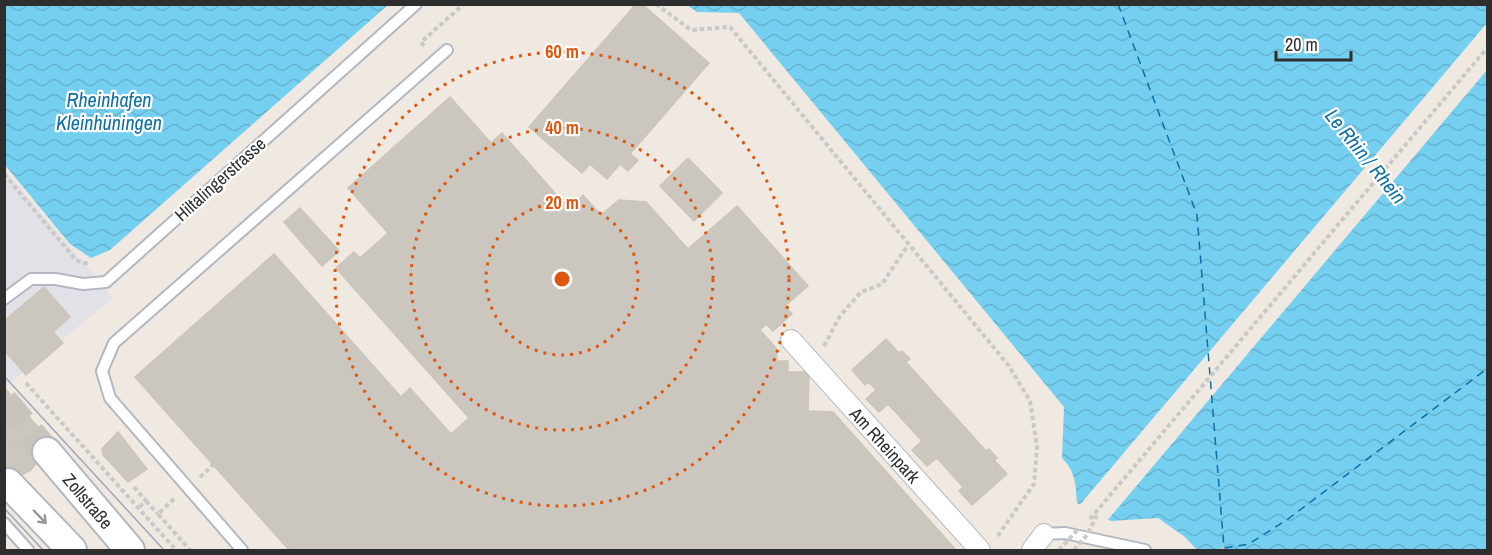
<svg xmlns="http://www.w3.org/2000/svg" width="1492" height="555" font-family="'Archivo Narrow',sans-serif">
  <style>
    .industrial { fill: #e3e1e8 }
    .water { fill: url(#water-waves) }
    .pier { fill: #efe9e1 }
    .lines { fill: none; stroke-linecap: round; stroke-linejoin: round }
    .ferry { stroke: #0d6fa3; stroke-width: 1.5; stroke-dasharray: 8 6; stroke-linecap: butt }
    .building { fill: #cbc7bf; stroke: #cbc5ba; stroke-width: 1.5 }
    .secondary-tunnel { stroke: #c8c4bd; stroke-width: 28; stroke-dasharray: 28 14; stroke-linecap: butt }
    .service-casing { stroke: #b4b7c1; stroke-width: 14 }
    .minor-casing { stroke: #b4b7c1; stroke-width: 22 }
    .secondary-casing { stroke: #b4b7c1; stroke-width: 32 }
    .path { stroke: #c9c9c9; stroke-width: 4; stroke-dasharray: 4.5 3; stroke-linecap: butt }
    .service { stroke: #fff; stroke-width: 10 }
    .minor { stroke: #fff; stroke-width: 20 }
    .secondary { stroke: #fff; stroke-width: 28 }
    .tram { stroke: #a3a6b8; stroke-width: 1.5 }
    .path-bridge { stroke: #c9c9c9; stroke-width: 4; stroke-dasharray: 4.5 3; stroke-linecap: butt }
    .oneway { stroke: #969696 }
    .ring { fill: none; stroke: #df570e; stroke-width: 3; stroke-dasharray: 3 6 }
    .labels { text-anchor: middle; dominant-baseline: central; stroke-width: 4.5; stroke-linejoin: round; paint-order: stroke }
    .street-label { font-size: 18px; fill: #2e2e2e; stroke: #fff }
    .water-label { font-size: 20px; font-style: italic; fill: #0d6fa3; stroke: #fff }
    .centre { fill: #df570e; stroke: #fff; stroke-width: 3 }
    .ring-label { font-size: 18px; text-anchor: middle; font-weight: bold; fill: #df570e; stroke: #fff; stroke-width: 4.5; stroke-linejoin: round; paint-order: stroke }
  </style>
  <defs>
    <pattern id="water-waves" width="16" height="10" patternUnits="userSpaceOnUse" patternTransform="scale(1.5)"><rect width="16" height="10" fill="#75cff0"/><path d="M0 5q4-4 8 0t8 0" fill="none" stroke="#66b2ce"/></pattern>
  </defs>
  <rect width="100%" height="100%" fill="#efe9e1"/>
  <polygon class="industrial" points="4,169 113,298 5,387 4,387"/>
  <g class="water">
    <polygon points="4,5 5,4 388,5 110,250 91,258 70,244 5,165"/>
    <path d="M687 5H1487V550H1197L1185 537 1158 518 1111 521 1077 503C1076 484 1075 471 1062 458L1064 407 739 13 697 12Z"/>
  </g>
  <polygon class="pier" points="1487,23 1487,70 1106,522 1078,507"/>
  <g class="lines">
    <polyline class="ferry" points="1118,4 1197,215 1224,548 1249,544 1288,519 1488,368"/>
  </g>
  <g class="building">
    <polygon points="636,4 642,4 709,63 630,154 638,160 628,171 620,164 607,179 590,164 582,173 529,127"/>
    <polygon points="450,97 491,143 502,133 569,209 583,195 601,215 619,200 646,202 688,249 737,206 808,286 785,306 792,314 773,331 766,324 760,330 776,348 777,361 788,361 788,372 809,372 808,411 833,412 956,550 289,550 135,377 274,254 401,397 410,388 451,434 469,418 336,268 354,252 360,258 388,233 348,188"/>
    <polygon points="688,158 722,193 694,221 660,186"/>
    <polygon points="300,208 339,251 322,266 284,222"/>
    <polygon points="44,287 70,317 53,332 63,343 26,375 4,350 4,321"/>
    <polygon points="886,339 899,353 902,351 910,359 906,362 932,391 902,419 888,404 879,412 866,399 876,390 869,382 865,385 852,370"/>
    <polygon points="4,387 43,433 46,443 44,454 30,471 5,482"/>
    <polygon points="932,391 986,451 989,449 997,458 994,460 1007,474 972,505 959,491 963,487 937,458 927,466 912,450 922,441 902,419"/>
    <polygon points="4,429 12,443 10,449 4,452"/>
    <polygon points="118,432 147,469 128,482 103,455 102,449"/>
  </g>
  <g class="lines">
    <polyline class="secondary-tunnel" points="4,401 47,452"/>
    <g class="service-casing">
      <g id="service">
        <polyline points="4,299 31,279 55,279 83,284 106,282 416,4"/>
        <polyline points="4,523 28,550"/>
        <polyline points="1044,534 1065,533 1145,550"/>
        <polyline points="242,550 110,398 102,371 114,343 447,50"/>
      </g>
    </g>
    <g class="minor-casing">
      <g id="minor">
        <path id="s1" d="M791 340 980 550"/>
        <polyline points="1032,550 1044,534"/>
      </g>
    </g>
    <g class="secondary-casing">
      <g id="secondary">
        <path id="s2" d="M47 452 130 550"/>
        <polyline points="8,483 72,550"/>
      </g>
    </g>
    <g class="path">
      <polyline points="656,4 691,30 730,27 1009,366 1030,401 1037,447 1034,484 997,537"/>
      <polyline points="424,46 421,42 464,4"/>
      <polyline points="4,174 76,260 88,264"/>
      <polyline points="824,346 840,316 861,292 882,284 908,245"/>
      <polyline points="26,383 176,550"/>
      <polyline points="200,477 213,465"/>
      <polyline points="134,487 146,501 138,508"/>
      <polyline points="174,499 158,514 190,550"/>
      <polyline points="146,501 158,514"/>
      <polyline points="1090,519 1488,47"/>
      <polyline points="1221,550 1224,548"/>
    </g>
    <use href="#service" class="service"/>
    <use href="#minor" class="minor"/>
    <use href="#secondary" class="secondary"/>
    <g class="tram">
      <polyline points="4,376 164,550"/>
      <polyline points="4,508 43,550"/>
    </g>
    <g class="path-bridge">
      <polyline points="1059,550 1079,528"/>
      <polyline points="1074,550 1087,535 1097,515"/>
    </g>
  </g>
  <defs><path id="oneway-shaft" d="M-6 0H5M1.5-3L5.5 0L1.5 3" fill="none" stroke-width="1.6" stroke-linecap="round" stroke-linejoin="round" transform="scale(1.5)"/></defs>
  <use class="oneway" href="#oneway-shaft" transform="translate(40 517) rotate(46)"/>
  <g class="ring">
    <circle cx="562" cy="279" r="76"/>
    <circle cx="562" cy="279" r="151"/>
    <circle cx="562" cy="279" r="227"/>
  </g>
  <g class="labels">
    <g class="street-label">
      <text transform="translate(220 179) rotate(-42)">Hiltalingerstrasse</text>
      <text stroke="none"><textPath href="#s1" startOffset="141">Am Rheinpark</textPath></text>
      <text stroke="none"><textPath href="#s2" startOffset="64">Zollstraße</textPath></text>
    </g>
    <g class="water-label">
      <text x="109" y="99">Rheinhafen<tspan x="109" dy="23">Kleinhüningen</tspan></text>
      <text transform="translate(1366 156) rotate(51)">Le Rhin / Rhein</text>
    </g>
  </g>
  <circle cx="562" cy="279" r="9" class="centre"/>
  <g class="ring-label">
    <text x="562" y="58">60 m</text>
    <text x="562" y="134">40 m</text>
    <text x="562" y="209">20 m</text>
  </g>
  <rect width="1492" height="555" fill="none" stroke="#2e2e2e" stroke-width="12"/>
  <path d="M1276 51v9h75v-9" fill="none" stroke="#2e2e2e" stroke-width="3"/>
  <text x="1285" y="51" font-size="18" fill="#2e2e2e" stroke="#ffffff" stroke-width="4.5" paint-order="stroke">20 m</text>
</svg>
